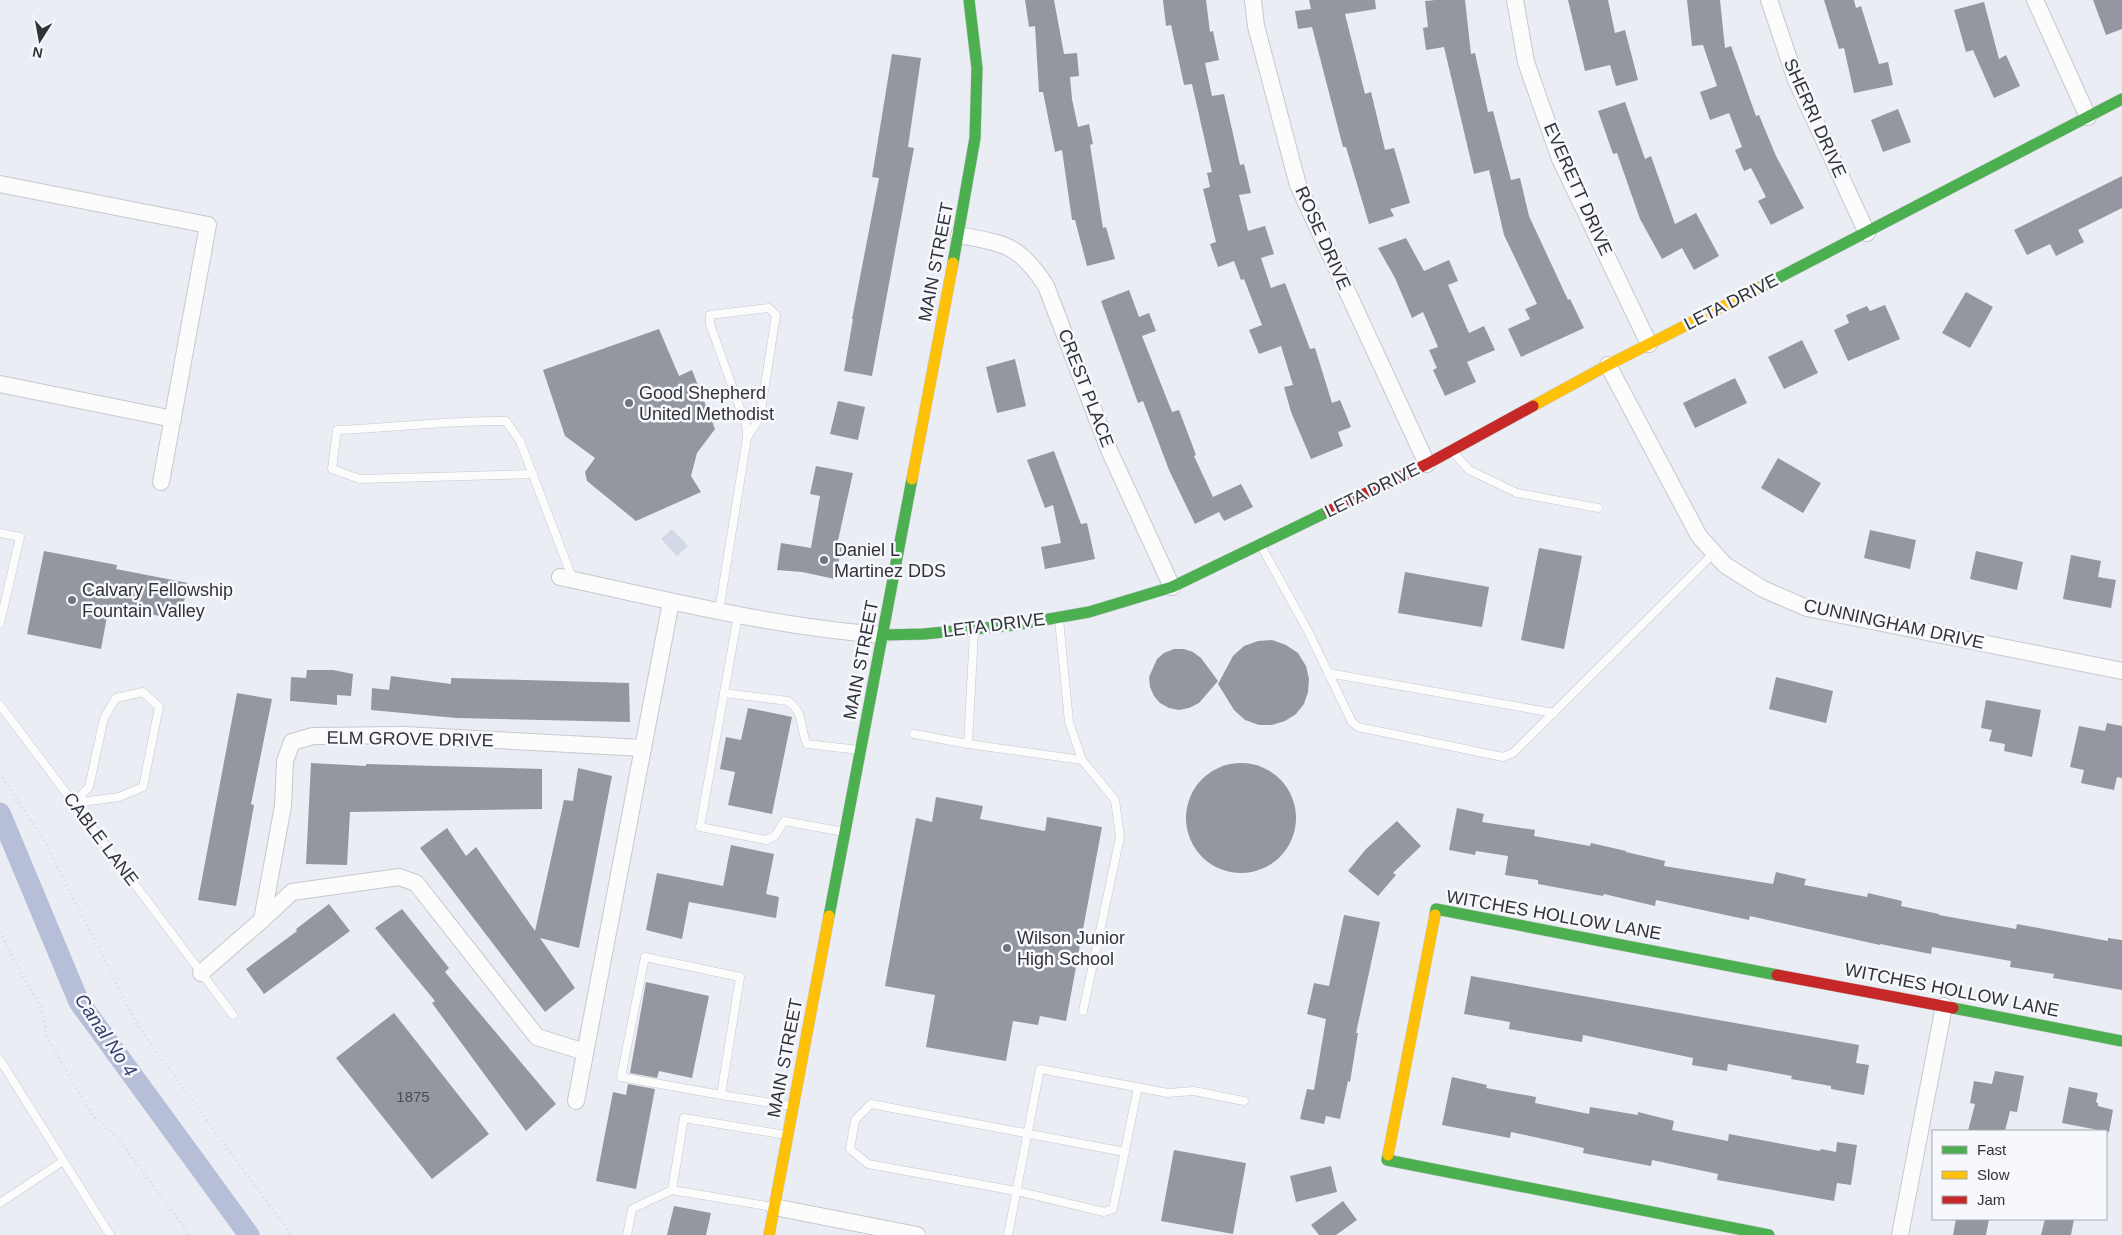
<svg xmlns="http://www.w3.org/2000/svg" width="2122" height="1235" font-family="Helvetica,sans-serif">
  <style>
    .green { fill: #d2d8e6 }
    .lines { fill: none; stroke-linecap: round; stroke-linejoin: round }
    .canal { stroke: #b6bfd7; stroke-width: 21 }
    .building { fill: #94979f }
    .lane-casing { stroke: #c6c8cd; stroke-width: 9 }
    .street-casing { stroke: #c6c8cd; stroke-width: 18 }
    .fast-casing { stroke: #c6c8cd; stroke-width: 12 }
    .slow-casing { stroke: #c6c8cd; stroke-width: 12 }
    .jam-casing { stroke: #c6c8cd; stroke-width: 12 }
    .path { stroke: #d9dadc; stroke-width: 3; stroke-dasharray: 1 4; stroke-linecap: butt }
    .lane { stroke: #fcfcfd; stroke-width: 8 }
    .street { stroke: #fcfcfd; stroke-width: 16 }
    .fast { stroke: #4caf50; stroke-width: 11 }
    .slow { stroke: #ffc107; stroke-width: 11 }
    .jam { stroke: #c62828; stroke-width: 11 }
    .poi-dot { fill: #72747a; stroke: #f7f8fd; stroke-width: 2 }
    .labels { text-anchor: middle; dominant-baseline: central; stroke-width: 5; stroke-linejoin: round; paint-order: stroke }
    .number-label { font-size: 15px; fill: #4a4c52 }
    .street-label { font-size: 18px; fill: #323338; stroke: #f7f8fd }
    .poi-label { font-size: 18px; fill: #323338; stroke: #f7f8fd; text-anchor: start }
    .water-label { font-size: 19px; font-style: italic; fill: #34416d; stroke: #f7f8fd }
  </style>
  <rect width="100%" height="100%" fill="#eaedf4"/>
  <polygon class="green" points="672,529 688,546 677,556 661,539"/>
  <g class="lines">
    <polyline class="canal" points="0,813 79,1002 249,1235"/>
  </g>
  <g class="building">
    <polygon points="1025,0 1054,0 1064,54 1077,53 1079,76 1070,77 1072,99 1078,127 1089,124 1093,144 1090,145 1103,228 1106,227 1115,259 1087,266 1075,220 1072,220 1062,150 1055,152 1043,92 1039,92 1035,26 1029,27"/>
    <polygon points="1163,0 1206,0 1210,32 1213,31 1219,60 1205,63 1212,96 1224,94 1240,165 1244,164 1251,193 1239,195 1248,231 1265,226 1274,254 1261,258 1271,288 1285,283 1310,349 1315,348 1332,403 1340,400 1351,427 1338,432 1343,446 1311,459 1291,412 1284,387 1293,385 1281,346 1259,354 1249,330 1262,325 1244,279 1241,280 1234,261 1218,267 1210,244 1216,242 1203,189 1210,187 1207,173 1212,172 1192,84 1184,85 1171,25 1166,26"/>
    <polygon points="1309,0 1375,0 1376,9 1345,14 1365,94 1371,92 1385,150 1394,148 1410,203 1390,209 1394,216 1369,224 1346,147 1343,147 1312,27 1298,29 1295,11 1311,9"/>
    <polygon points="1435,0 1465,0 1471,54 1475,53 1488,112 1493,111 1511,180 1520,178 1529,216 1568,300 1570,299 1584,328 1521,357 1508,329 1530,319 1525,309 1537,304 1504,235 1489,170 1474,174 1444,47 1426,50 1423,28 1428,27 1425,1"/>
    <polygon points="1568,0 1608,0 1615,33 1625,30 1638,80 1616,86 1610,65 1585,71"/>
    <polygon points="1687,0 1720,0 1725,48 1731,46 1756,116 1759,115 1776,156 1804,208 1771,225 1758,201 1766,197 1751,168 1744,171 1735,150 1742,147 1729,113 1710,120 1700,92 1717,86 1703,45 1692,46"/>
    <polygon points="1824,0 1854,0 1856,8 1861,6 1879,64 1888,62 1893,85 1854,93 1844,48 1839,49"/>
    <polygon points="2093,0 2122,0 2122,29 2106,35"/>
    <polygon points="1984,2 1999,59 2006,55 2020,86 1994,98 1973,50 1966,52 1954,10"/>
    <polygon points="892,54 921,58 908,147 914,148 872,376 844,371 853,319 852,319 879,178 872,177"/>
    <polygon points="1625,102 1645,159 1651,156 1675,224 1696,213 1719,256 1694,270 1682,248 1662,259 1640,219 1617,153 1613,154 1598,111"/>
    <polygon points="1898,109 1911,142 1883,152 1871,120"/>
    <polygon points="2122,176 2122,208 2078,230 2084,242 2056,256 2050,244 2027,255 2014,230"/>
    <polygon points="1406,238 1424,271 1449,260 1458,281 1448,285 1469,333 1484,326 1495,350 1467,362 1476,382 1445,396 1433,370 1437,368 1429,350 1438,347 1423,312 1412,318 1395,278 1378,248"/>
    <polygon points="1129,290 1139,317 1149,313 1156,331 1142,336 1172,412 1179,410 1196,455 1194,456 1213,497 1241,484 1253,507 1224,521 1219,512 1195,524 1169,470 1143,401 1138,403 1101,301"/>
    <polygon points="1966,292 1993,307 1970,348 1942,333"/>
    <polygon points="1885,305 1900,339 1848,361 1834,330 1849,323 1846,315 1867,306 1870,311"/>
    <polygon points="659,329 679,376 692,370 715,429 697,453 691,476 701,492 636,521 587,481 585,472 595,458 565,436 543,370"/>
    <polygon points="1802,340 1818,373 1784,389 1768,357"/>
    <polygon points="1015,359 1026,406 997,413 986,367"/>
    <polygon points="1735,378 1747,403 1695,428 1683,403"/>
    <polygon points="838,401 865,407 858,440 830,434"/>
    <polygon points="1054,451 1081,524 1087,523 1095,559 1045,569 1041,547 1061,543 1053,505 1045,508 1027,460"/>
    <polygon points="1778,458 1821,483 1803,513 1761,488"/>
    <polygon points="816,466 853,473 837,545 842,546 835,579 802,572 777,570 781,543 811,548 820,496 810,494"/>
    <polygon points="1870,530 1916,540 1910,569 1864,558"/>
    <polygon points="1539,548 1582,556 1564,649 1521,640"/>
    <polygon points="44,551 117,565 116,569 188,583 180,620 109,606 101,649 27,634"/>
    <polygon points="1976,551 2023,562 2017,590 1970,579"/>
    <polygon points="2071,555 2101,561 2098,577 2116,580 2111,608 2063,599"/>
    <polygon points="1405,572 1489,587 1482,627 1398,613"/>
    <polygon points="1272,640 1286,645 1298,653 1306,666 1309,679 1308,692 1304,704 1296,714 1285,721 1272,725 1259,725 1245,720 1234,710 1218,684 1233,656 1244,646 1258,641"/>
    <polygon points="1174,649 1184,649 1193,652 1201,658 1218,681 1199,703 1189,708 1179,710 1169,708 1160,703 1154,696 1150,687 1149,677 1157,659 1164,653"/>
    <polygon points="307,670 333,670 353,674 351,696 337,695 337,705 290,701 291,677 306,678"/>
    <polygon points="391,676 451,684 451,678 629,683 630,722 456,718 371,710 372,688 389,690"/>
    <polygon points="1776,677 1833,691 1826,723 1769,709"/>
    <polygon points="237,693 272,699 251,804 254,805 236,906 198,900"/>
    <polygon points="1986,700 2041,710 2032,757 2004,751 2005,744 1989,741 1992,730 1981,728"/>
    <polygon points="748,708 792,717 772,814 728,805 735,772 720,769 726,737 741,740"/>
    <polygon points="2107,723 2122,726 2122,778 2117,777 2114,790 2081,783 2084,770 2070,767 2079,726 2105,731"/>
    <polygon points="311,763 366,766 366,764 542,769 542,809 350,812 347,865 306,864"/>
    <circle cx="1241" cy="818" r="55"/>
    <polygon points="578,768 612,776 579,948 540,938 575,988 545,1012 420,848 447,828 466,856 476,847 535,931 564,800 573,801"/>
    <polygon points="936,797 983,806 980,819 1045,831 1047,817 1102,827 1066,1021 1040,1016 1038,1025 1013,1021 1006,1061 926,1047 935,995 885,986 916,818 932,822"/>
    <polygon points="1457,808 1484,814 1482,822 1535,830 1534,836 1590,846 1591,843 1626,851 1626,852 1665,861 1664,866 1773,884 1776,872 1806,879 1804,885 1867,897 1868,893 1902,901 1901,906 1939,914 1939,915 2016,929 2017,924 2108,941 2108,938 2122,940 2122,990 2053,978 2054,974 2010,967 2011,961 1932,947 1931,954 1880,944 1880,945 1750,916 1749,920 1656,900 1655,906 1604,894 1603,896 1538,884 1538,880 1505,875 1508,856 1476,851 1475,855 1449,850"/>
    <polygon points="1397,821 1421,846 1393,873 1396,875 1378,896 1348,871 1366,849"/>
    <polygon points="731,845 774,854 766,894 779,897 776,918 689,902 682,939 646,930 657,873 723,886"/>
    <polygon points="329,904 350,931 264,994 246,969 297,931 296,929"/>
    <polygon points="402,909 449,968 445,972 556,1104 526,1131 432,1003 435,1001 375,928"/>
    <polygon points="1344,915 1380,922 1356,1033 1358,1033 1350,1082 1348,1081 1340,1119 1326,1116 1324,1124 1300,1119 1307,1089 1314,1090 1326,1019 1307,1014 1314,983 1329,986"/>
    <polygon points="1471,976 1859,1045 1856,1063 1869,1065 1864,1095 1831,1089 1831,1086 1791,1079 1792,1076 1728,1064 1727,1071 1692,1065 1693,1058 1583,1035 1582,1042 1509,1029 1510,1022 1464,1014"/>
    <polygon points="646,982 709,996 692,1078 659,1071 657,1078 630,1073"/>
    <polygon points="394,1013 489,1134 432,1179 336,1058"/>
    <polygon points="1995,1071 2024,1076 2017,1112 2010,1111 2005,1131 1968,1131 1975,1104 1970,1103 1974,1081 1992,1084"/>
    <polygon points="1452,1077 1487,1085 1486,1088 1536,1097 1535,1103 1589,1114 1590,1107 1638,1115 1638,1112 1674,1121 1672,1130 1728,1141 1729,1134 1820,1151 1821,1149 1836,1152 1837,1142 1857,1145 1851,1185 1837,1183 1834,1201 1717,1180 1718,1174 1652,1160 1651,1166 1583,1153 1584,1148 1511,1132 1510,1138 1442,1125"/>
    <polygon points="628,1084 655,1089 636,1189 596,1181 613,1092 626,1095"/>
    <polygon points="2069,1087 2098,1093 2096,1102 2098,1103 2098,1106 2113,1110 2109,1132 2062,1123"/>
    <polygon points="1174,1150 1246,1163 1233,1234 1161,1221"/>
    <polygon points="1331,1166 1337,1192 1296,1202 1290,1176"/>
    <polygon points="1343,1201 1357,1220 1336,1235 1319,1235 1311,1225"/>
    <polygon points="674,1206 711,1213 706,1235 667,1235"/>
    <polygon points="1956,1219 1989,1219 1986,1235 1953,1235"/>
    <polygon points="2045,1219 2074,1219 2071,1235 2041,1235"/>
  </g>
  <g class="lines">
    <g class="lane-casing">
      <g id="lane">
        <polyline points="1453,452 1469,470 1517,493 1598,508"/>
        <path d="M533 474 360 479 332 469 337 430C393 428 450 420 506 421L520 441 573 580"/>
        <polyline points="0,533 20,537 0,623"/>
        <polyline points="1261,546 1308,631 1352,722 1358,727 1503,757 1513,753 1714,553"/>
        <polyline points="719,611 747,438 747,428 710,324 710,315 769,308 776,315 760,417 747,438"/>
        <polyline points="738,615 700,827 766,840 775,836 784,821 844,832"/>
        <polyline points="1059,619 1069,722 1082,760 1115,800 1120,837 1083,1011"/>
        <polyline points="1328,673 1554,713"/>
        <polygon points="143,692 159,707 143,787 119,797 74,803 89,787 104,718 116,698"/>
        <path d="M724 693 788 701C806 715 799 728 807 744L859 750"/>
        <polyline points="0,705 233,1015"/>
        <polyline points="914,734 968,744 974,631"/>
        <polyline points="968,744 1082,760"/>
        <polyline points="0,1060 110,1235"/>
        <polyline points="721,1095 621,1077 645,957 740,977 721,1095 791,1106"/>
        <polyline points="1125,1152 871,1104 855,1120 850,1149 868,1164 1016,1191 1104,1212 1113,1209 1138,1087"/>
        <polyline points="0,1203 63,1161"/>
        <polyline points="773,1207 672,1190 684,1118 786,1135"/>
        <polyline points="627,1235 632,1209 672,1190"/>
        <polyline points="1008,1235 1040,1069 1168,1093 1194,1091 1244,1101"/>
      </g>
    </g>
    <g class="street-casing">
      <g id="street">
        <polyline points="1253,0 1256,26 1298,185 1427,464"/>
        <polyline points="1515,0 1526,62 1560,159 1649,344"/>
        <polyline points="1769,0 1796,80 1867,233"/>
        <polyline points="2035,0 2088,117"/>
        <polyline points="0,184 208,225 161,482"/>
        <path d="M959 235C1005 244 1019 244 1046 286L1109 450 1172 587"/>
        <polyline points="1608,365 1699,536 1725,565 1763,589 1807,608 2122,671"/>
        <polyline points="0,384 173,419"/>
        <path d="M560 577C667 600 774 627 883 635"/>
        <polyline points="201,973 262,920"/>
        <polyline points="585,1052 537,1037 416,883 399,877 292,892 262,920 283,806 285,761 292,742 313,736 404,735 643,748 671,602"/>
        <polyline points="576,1101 643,748"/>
        <polyline points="774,1207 917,1235"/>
        <polyline points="1900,1235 1944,1006"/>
      </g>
    </g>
    <g class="fast-casing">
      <g id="fast">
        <polyline points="953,263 975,138 977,68 969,0"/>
        <polyline points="1759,288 2122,99"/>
        <polyline points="883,635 924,634 1015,625 1089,612 1172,587 1329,511"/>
        <polyline points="1435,915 1436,909 1777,975"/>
        <polyline points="829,916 912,479"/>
        <polyline points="1953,1008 2122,1041"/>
        <polyline points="1388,1155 1387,1160 1769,1235"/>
      </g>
    </g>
    <g class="slow-casing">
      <g id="slow">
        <polyline points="1533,406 1608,365 1759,288"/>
        <polyline points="912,479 953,263"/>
        <polyline points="1388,1155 1435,915"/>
        <polyline points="769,1235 829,916"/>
      </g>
    </g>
    <g class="jam-casing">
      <g id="jam">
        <polyline points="1329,511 1427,464 1533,406"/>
        <polyline points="1777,975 1953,1008"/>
      </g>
    </g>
    <g class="path">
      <polyline points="0,773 46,844 138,1026 291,1235"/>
      <polyline points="0,932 24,979 41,1006 47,1038 93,1116 118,1138 190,1235"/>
    </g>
    <use href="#lane" class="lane"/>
    <use href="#street" class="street"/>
    <use href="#fast" class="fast"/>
    <use href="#slow" class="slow"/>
    <use href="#jam" class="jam"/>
  </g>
  <g class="poi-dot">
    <circle cx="629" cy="403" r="5"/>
    <circle cx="824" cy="560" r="5"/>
    <circle cx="72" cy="600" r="5"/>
    <circle cx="1007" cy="948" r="5"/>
  </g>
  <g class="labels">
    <g class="number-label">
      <text x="413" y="1096">1875</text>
    </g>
    <g class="street-label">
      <text transform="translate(1815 118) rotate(66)">SHERRI DRIVE</text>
      <text transform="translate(1578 189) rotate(66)">EVERETT DRIVE</text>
      <text transform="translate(1323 238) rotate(66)">ROSE DRIVE</text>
      <text transform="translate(936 262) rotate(-79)">MAIN STREET</text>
      <text transform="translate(1731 302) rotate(-27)">LETA DRIVE</text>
      <text transform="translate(1086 388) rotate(69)">CREST PLACE</text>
      <text transform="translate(1372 490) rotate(-26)">LETA DRIVE</text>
      <text transform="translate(1894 624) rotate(12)">CUNNINGHAM DRIVE</text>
      <text transform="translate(994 625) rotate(-7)">LETA DRIVE</text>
      <text transform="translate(861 660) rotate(-79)">MAIN STREET</text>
      <text transform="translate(410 739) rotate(1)">ELM GROVE DRIVE</text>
      <text transform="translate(101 839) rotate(53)">CABLE LANE</text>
      <text transform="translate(1554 915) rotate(10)">WITCHES HOLLOW LANE</text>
      <text transform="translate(1952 990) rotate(11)">WITCHES HOLLOW LANE</text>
      <text transform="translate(785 1058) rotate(-79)">MAIN STREET</text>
    </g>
    <g class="poi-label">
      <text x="639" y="393">Good Shepherd<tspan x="639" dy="21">United Methodist</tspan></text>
      <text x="834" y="550">Daniel L<tspan x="834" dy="21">Martinez DDS</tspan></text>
      <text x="82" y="590">Calvary Fellowship<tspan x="82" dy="21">Fountain Valley</tspan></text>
      <text x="1017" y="938">Wilson Junior<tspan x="1017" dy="21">High School</tspan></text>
    </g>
    <g class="water-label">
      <text transform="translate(106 1035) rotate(56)">Canal No 4</text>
    </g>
  </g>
  <rect x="1932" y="1130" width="175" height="90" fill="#f7f8fd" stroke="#a8a9ae"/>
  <rect x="1942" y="1146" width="25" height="8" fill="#4caf50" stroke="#a8a9ae"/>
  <text x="1977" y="1155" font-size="15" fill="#323338">Fast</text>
  <rect x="1942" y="1171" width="25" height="8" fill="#ffc107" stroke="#a8a9ae"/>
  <text x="1977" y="1180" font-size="15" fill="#323338">Slow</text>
  <rect x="1942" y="1196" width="25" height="8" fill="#c62828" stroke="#a8a9ae"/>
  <text x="1977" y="1205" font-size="15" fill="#323338">Jam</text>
  <g transform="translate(40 40) rotate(191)" stroke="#f7f8fd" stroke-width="4" paint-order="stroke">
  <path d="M0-4L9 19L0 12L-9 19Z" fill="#323338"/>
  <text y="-8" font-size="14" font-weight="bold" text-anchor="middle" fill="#323338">N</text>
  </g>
</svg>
